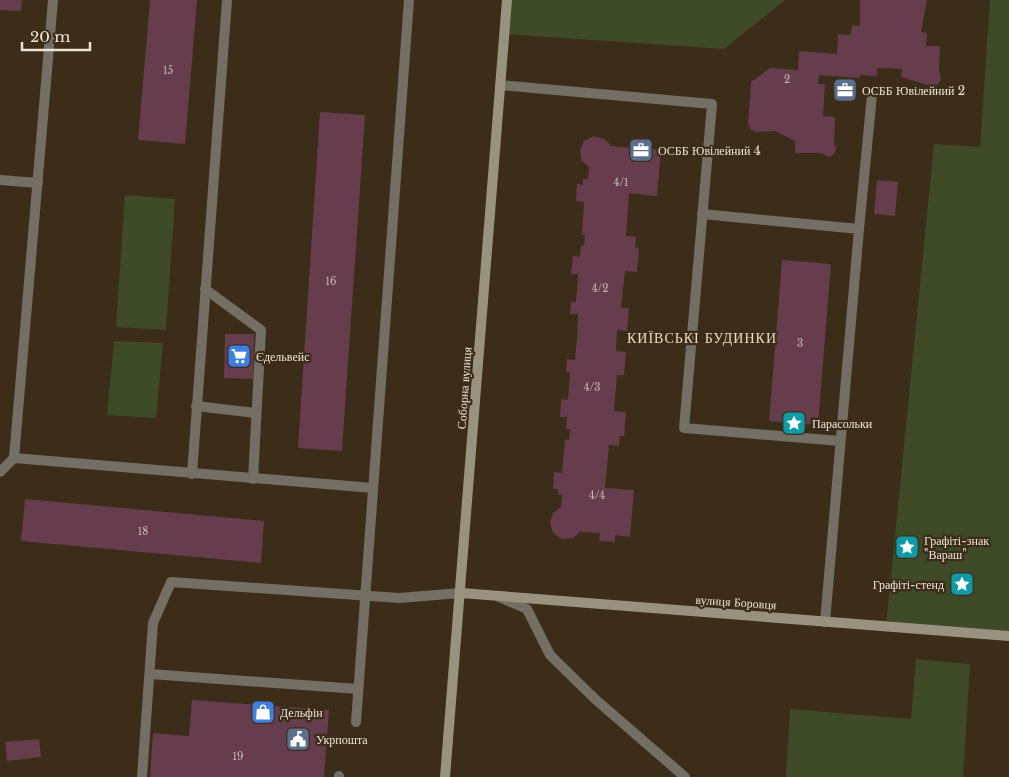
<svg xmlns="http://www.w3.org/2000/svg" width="1009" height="777" font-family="'Libre Baskerville',serif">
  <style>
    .green { fill: #3e4a28 }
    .building { fill: #663d4c }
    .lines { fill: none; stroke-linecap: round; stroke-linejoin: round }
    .lane { stroke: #736f64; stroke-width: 10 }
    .street { stroke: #736f64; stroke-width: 10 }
    .secondary { stroke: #999281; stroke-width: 10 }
    .labels { text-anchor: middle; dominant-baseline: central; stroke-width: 4.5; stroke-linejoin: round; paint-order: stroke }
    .number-label { font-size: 10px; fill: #cbbab5 }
    .poi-label { font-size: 12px; fill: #ede4d8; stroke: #3b2d1a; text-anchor: start }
    .street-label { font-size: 12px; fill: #ede4d8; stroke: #3b2d1a }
    .neighbourhood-label { font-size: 14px; letter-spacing: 1px; fill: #ebd9c1; stroke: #3b2d1a }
  </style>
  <rect width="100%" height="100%" fill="#3b2d1a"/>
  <g class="green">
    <polygon points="507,0 785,0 724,49 504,34"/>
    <polygon points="990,0 1009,0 1009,636 886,626 934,144 980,147"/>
    <polygon points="125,195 175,199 166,330 116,327"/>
    <polygon points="114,341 163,343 156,418 107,415"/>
    <polygon points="916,659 970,664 963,777 786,777 790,709 911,719"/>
  </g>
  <g class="building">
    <polygon points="0,0 22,0 21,11 0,10"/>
    <polygon points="150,0 197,0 185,144 138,140"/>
    <polygon points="860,0 927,0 921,32 927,33 926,46 940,46 939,71 941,78 939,83 934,86 928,85 901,77 902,69 877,68 877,76 860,75 860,78 819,75 818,84 825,84 823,116 835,117 834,143 836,149 834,154 829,157 820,153 795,153 795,141 775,131 756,132 750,129 748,124 751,82 770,68 798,70 799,51 837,54 838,34 851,35 852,25 860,26"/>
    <polygon points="320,112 365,115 342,451 298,448"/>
    <polygon points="594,136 605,139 611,146 631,148 631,140 647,142 646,148 661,150 657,196 629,193 626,236 636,237 635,247 639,248 637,272 625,271 621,308 629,308 627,331 617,330 616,351 626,352 624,375 617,375 614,411 626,412 624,436 620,436 619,446 609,445 605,488 634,490 630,537 615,535 615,542 599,541 600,533 580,532 573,538 562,539 553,533 550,523 553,513 561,507 562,495 558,495 558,489 553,489 554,472 562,473 565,439 569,440 570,429 566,429 567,417 560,417 561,399 568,400 570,372 566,372 567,359 575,360 577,338 578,314 570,314 571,302 576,302 578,274 571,274 573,256 580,257 581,245 584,246 585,235 582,235 584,202 576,201 577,184 583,185 583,179 588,179 589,167 581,160 580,150 584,141"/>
    <polygon points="877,180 898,182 895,216 874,214"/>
    <polygon points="782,260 831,264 818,425 769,421"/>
    <polygon points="225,334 254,334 253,379 224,378"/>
    <polygon points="25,499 264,521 261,563 21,541"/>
    <polygon points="192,700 329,710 324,777 150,777 153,733 189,736"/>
    <polygon points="39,739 41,757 7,761 5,742"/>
  </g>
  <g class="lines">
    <g class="lane">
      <polyline points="53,0 14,458 373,488"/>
      <polyline points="500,85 712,104 684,428 840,441"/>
      <polyline points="0,180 38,183"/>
      <polyline points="702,214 859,229 825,622"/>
      <polyline points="859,229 872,95"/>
      <polyline points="205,289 261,330 253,479"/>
      <polyline points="196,406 256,413"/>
      <polyline points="0,472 14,458"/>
      <polyline points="192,474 227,0"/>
      <polyline points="150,674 358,689"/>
      <polyline points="356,722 409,0"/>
      <polyline points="142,777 153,623 171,582 399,598 461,593"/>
      <polyline points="339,777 339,776"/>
    </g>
    <polyline class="street" points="499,597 527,609 550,655 595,699 685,777"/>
    <g class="secondary">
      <polyline points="461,593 1009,636"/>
      <polyline points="445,777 507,0"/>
    </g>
  </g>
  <defs>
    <g id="office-square" transform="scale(1.25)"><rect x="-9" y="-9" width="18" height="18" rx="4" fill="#5c6f8a" stroke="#3b2d1a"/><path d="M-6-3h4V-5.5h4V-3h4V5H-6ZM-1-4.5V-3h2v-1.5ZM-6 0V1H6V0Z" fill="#fff"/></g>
    <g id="supermarket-square" transform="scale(1.25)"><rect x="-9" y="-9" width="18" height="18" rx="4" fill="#3f7fe0" stroke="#3b2d1a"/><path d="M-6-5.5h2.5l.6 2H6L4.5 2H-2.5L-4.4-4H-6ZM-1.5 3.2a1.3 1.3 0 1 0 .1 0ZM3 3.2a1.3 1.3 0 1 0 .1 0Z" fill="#fff"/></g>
    <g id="sight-square" transform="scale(1.25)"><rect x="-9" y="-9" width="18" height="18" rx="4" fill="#0f9aa8" stroke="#3b2d1a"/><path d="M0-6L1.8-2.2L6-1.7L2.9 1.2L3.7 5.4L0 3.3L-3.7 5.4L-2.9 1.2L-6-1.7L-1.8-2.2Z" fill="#fff"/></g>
    <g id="shop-square" transform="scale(1.25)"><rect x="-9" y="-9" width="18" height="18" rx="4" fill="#3f7fe0" stroke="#3b2d1a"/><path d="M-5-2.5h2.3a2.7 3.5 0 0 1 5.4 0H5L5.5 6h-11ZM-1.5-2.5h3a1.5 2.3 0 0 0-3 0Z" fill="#fff"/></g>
    <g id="civic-square" transform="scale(1.25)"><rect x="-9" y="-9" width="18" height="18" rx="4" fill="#5c6f8a" stroke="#3b2d1a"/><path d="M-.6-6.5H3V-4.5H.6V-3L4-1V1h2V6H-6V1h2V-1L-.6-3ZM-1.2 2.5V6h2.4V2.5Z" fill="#fff"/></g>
  </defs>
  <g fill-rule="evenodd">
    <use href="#office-square" x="845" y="90"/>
    <use href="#office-square" x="641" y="150"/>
    <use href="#supermarket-square" x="239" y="356"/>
    <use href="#sight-square" x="794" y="423"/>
    <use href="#sight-square" x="907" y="547"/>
    <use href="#sight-square" x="962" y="584"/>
    <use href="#shop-square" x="263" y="712"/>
    <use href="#civic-square" x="298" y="739"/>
  </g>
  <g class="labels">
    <g class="number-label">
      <text x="168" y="70">15</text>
      <text x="787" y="79">2</text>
      <text x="621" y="182">4/1</text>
      <text x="331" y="281">16</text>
      <text x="600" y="288">4/2</text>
      <text x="800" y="343">3</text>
      <text x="592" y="387">4/3</text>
      <text x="597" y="495">4/4</text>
      <text x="143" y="531">18</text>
      <text x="238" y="756">19</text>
    </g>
    <g class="poi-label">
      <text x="862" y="90">ОСББ Ювілейний 2</text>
      <text x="658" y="150">ОСББ Ювілейний 4</text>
      <text x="256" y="356">Єдельвейс</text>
      <text x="812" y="423">Парасольки</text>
      <text x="924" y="540">Графіті-знак<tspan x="924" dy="14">"Вараш"</tspan></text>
      <text x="944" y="584" text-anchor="end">Графіті-стенд</text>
      <text x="280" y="712">Дельфін</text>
      <text x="316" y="739">Укрпошта</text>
    </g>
    <g class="street-label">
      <text transform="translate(464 388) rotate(-86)">Соборна вулиця</text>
      <text transform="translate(736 602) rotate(4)">вулиця Боровця</text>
    </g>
    <g class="neighbourhood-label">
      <text x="702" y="338">КИЇВСЬКІ БУДИНКИ</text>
    </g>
  </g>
  <path d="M22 42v8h68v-8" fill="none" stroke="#ede4d8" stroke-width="2.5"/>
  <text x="30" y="42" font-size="15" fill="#ede4d8" stroke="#3b2d1a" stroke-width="4" paint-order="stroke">20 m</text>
</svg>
